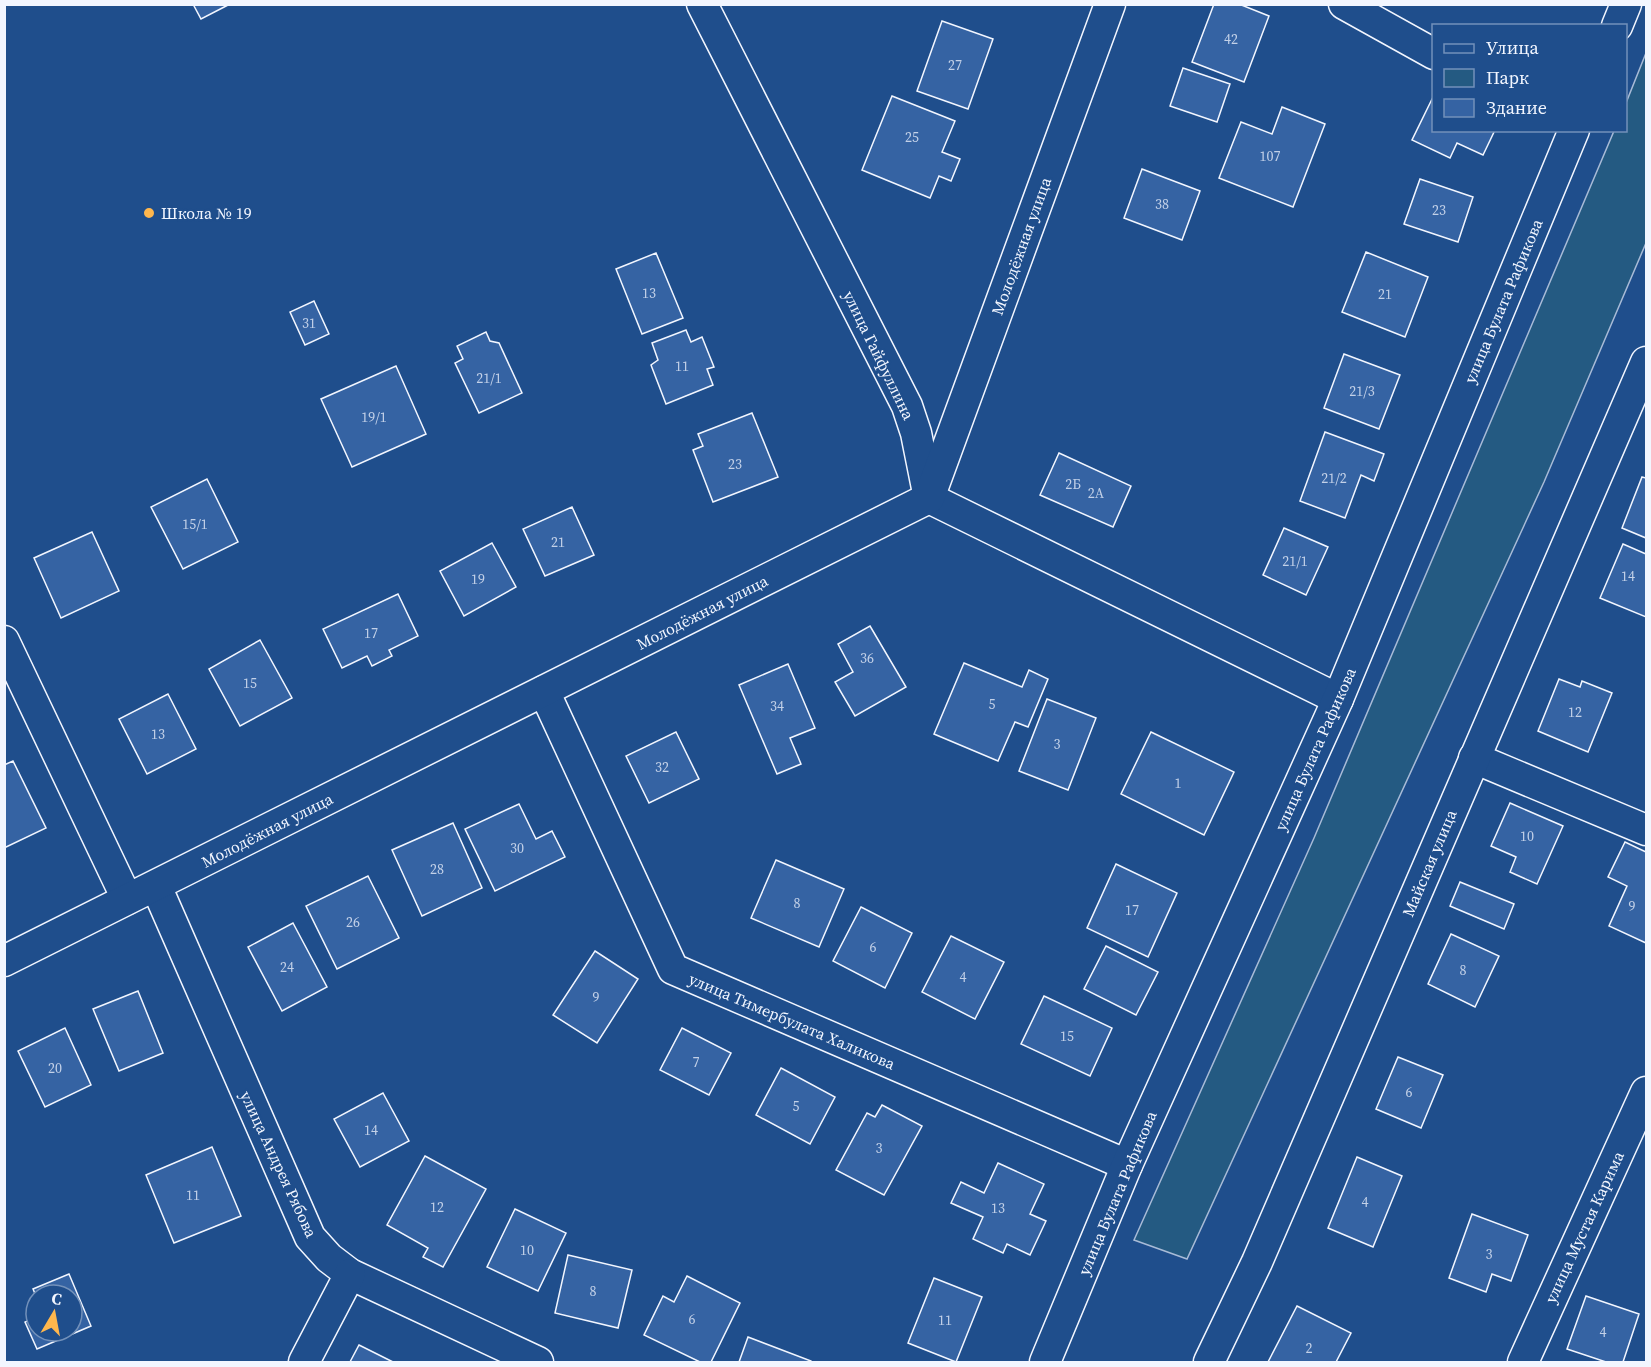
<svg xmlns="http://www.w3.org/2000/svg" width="1651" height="1367" font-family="'Source Serif 4',serif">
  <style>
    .green { fill: #245a82; stroke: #a8bbd7; stroke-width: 1.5 }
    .building { fill: #3563a3; stroke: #f2f6ff; stroke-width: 1.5 }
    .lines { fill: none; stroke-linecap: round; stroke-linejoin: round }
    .minor-casing { stroke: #f2f6ff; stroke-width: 33 }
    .minor { stroke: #1f4e8c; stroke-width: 30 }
    .poi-dot { fill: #ffb74d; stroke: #1f4e8c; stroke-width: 2 }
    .labels { text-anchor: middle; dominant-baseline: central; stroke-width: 4.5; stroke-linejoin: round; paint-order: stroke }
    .number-label { font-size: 14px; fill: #c3d1e8 }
    .poi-label { font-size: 16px; fill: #f2f6ff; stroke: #1f4e8c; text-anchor: start }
    .street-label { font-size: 16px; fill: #f2f6ff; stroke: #1f4e8c }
  </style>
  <rect width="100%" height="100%" fill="#1f4e8c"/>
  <polygon class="green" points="1646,53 1646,243 1544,482 1187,1259 1134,1240 1314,838 1614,131 1626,130 1626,103"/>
  <g class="building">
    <polygon points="193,4 230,4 201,19"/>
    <polygon points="1214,4 1239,4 1269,16 1244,82 1192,62"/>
    <polygon points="942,21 993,39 968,109 917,91"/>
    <polygon points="1183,68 1230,84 1217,122 1170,106"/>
    <polygon points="1434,95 1434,130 1495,130 1483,155 1457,143 1450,158 1412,140"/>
    <polygon points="892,96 955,121 942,152 960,159 951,181 939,176 930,198 862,170"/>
    <polygon points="1282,107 1325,124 1293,207 1219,178 1241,122 1272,134"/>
    <polygon points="1142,169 1200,191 1182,240 1124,218"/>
    <polygon points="1420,179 1473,197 1458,242 1404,224"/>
    <polygon points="1366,252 1428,277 1405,337 1342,312"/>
    <polygon points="656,253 683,318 642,334 616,269"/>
    <polygon points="314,301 329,334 305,345 290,312"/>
    <polygon points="686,330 691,342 702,337 714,367 707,369 713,385 666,404 651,365 658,360 652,343"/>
    <polygon points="486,332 490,341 499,343 522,393 479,413 455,363 463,359 457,346"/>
    <polygon points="1344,354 1400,375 1379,429 1324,408"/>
    <polygon points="396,366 426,434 352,467 321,399"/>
    <polygon points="752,413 778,477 713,502 693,450 703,446 698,434"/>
    <polygon points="1325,432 1384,454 1374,481 1361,475 1345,518 1300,501"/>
    <polygon points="1059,453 1131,486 1113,527 1040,495"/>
    <polygon points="1642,477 1646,478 1646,538 1622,528"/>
    <polygon points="207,479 238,542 183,569 151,507"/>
    <polygon points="572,507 594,555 545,576 523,529"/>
    <polygon points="1284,528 1328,547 1306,595 1263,575"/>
    <polygon points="92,532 119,591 61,618 34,558"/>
    <polygon points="492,543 516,587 464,616 440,571"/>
    <polygon points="1623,544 1646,554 1646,617 1600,598"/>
    <polygon points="398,594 418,636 389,650 392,656 372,666 367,656 342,668 323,629"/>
    <polygon points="870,626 906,687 855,716 835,682 853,672 838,644"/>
    <polygon points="260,640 292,698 240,726 209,669"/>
    <polygon points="964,663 1022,687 1029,670 1048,679 1028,727 1015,722 998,761 934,734"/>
    <polygon points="788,664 815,728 790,738 801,764 777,774 739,685"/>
    <polygon points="1559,679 1580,687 1582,681 1612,693 1588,752 1538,731"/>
    <polygon points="168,694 196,749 147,774 119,719"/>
    <polygon points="1047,699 1096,718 1068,790 1019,771"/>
    <polygon points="676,732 699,779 649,803 626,756"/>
    <polygon points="1151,732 1234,772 1204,835 1121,794"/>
    <polygon points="13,761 46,828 4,848 4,765"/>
    <polygon points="1510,803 1563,826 1537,884 1510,872 1516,857 1491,846"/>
    <polygon points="519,804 536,839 552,831 565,857 495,891 465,829"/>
    <polygon points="453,823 482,888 422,916 392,850"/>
    <polygon points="1625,842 1646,852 1646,943 1609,926 1627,886 1608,877"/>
    <polygon points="776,860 844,889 819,947 751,918"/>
    <polygon points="1116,864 1177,893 1148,957 1087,928"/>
    <polygon points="368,876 399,938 337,969 306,906"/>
    <polygon points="1460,882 1514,904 1504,929 1450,906"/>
    <polygon points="861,907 912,933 885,988 833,961"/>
    <polygon points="293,923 327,987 282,1011 248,947"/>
    <polygon points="1451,934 1499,956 1475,1007 1428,984"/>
    <polygon points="951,936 1004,962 975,1019 922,992"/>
    <polygon points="1106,946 1158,972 1136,1015 1084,989"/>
    <polygon points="595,951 638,979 597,1043 553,1015"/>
    <polygon points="138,991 163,1053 119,1071 93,1009"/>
    <polygon points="1044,996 1112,1028 1090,1076 1021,1044"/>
    <polygon points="65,1028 91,1085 45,1107 18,1051"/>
    <polygon points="682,1028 731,1053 709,1095 660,1070"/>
    <polygon points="1398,1057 1443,1075 1421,1128 1376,1109"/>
    <polygon points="781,1068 835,1097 810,1144 756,1115"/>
    <polygon points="383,1093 409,1141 360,1167 334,1119"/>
    <polygon points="882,1105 922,1126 884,1195 836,1170 867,1113 875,1117"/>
    <polygon points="212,1147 241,1216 174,1243 146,1175"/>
    <polygon points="425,1156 486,1189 443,1267 423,1257 428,1248 387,1225"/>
    <polygon points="1357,1157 1402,1176 1373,1247 1328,1228"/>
    <polygon points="998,1163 1044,1184 1030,1214 1046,1221 1030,1255 1007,1244 1003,1253 973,1239 983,1217 951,1203 961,1182 984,1193"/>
    <polygon points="515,1209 566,1233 538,1291 487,1267"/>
    <polygon points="1472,1214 1528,1235 1511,1281 1492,1274 1486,1292 1449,1278"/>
    <polygon points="568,1255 632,1270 618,1328 555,1313"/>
    <polygon points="69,1274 91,1326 37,1349 25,1322 36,1317 36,1331 72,1331 72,1295 36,1296 33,1289"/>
    <polygon points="687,1276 740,1303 711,1362 700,1362 644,1335 663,1296 674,1302"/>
    <polygon points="934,1278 982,1297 956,1362 908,1343"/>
    <polygon points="1586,1296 1639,1314 1623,1362 1606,1362 1567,1349"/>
    <polygon points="1297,1306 1351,1333 1336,1362 1268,1362"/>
    <polygon points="748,1337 811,1361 811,1362 739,1362"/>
    <polygon points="359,1345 393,1362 350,1362"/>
  </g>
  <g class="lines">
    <g class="minor-casing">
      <g id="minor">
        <polyline points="702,4 907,406 916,433 929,498 1338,699"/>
        <polyline points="1344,4 1434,54"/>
        <polyline points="1617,26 1626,4"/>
        <polyline points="4,641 127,899"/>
        <polyline points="544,691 673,969 1127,1165"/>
        <polyline points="1474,758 1646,830"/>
        <polyline points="156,886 310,1237 329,1258 350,1274 538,1362"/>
        <polyline points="4,961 929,498 1110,4"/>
        <polyline points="304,1362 350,1274"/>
        <polyline points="1045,1362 1127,1165 1338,699 1574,130"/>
        <polyline points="1209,1362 1257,1262 1646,362"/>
        <polyline points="1523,1362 1646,1092"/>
      </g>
    </g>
    <use href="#minor" class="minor"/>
  </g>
  <circle class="poi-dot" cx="149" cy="213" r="6"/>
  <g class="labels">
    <g class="number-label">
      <text x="1231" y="39">42</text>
      <text x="955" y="65">27</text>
      <text x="912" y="137">25</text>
      <text x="1270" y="156">107</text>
      <text x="1162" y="204">38</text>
      <text x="1439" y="210">23</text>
      <text x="649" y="293">13</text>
      <text x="1385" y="294">21</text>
      <text x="309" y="323">31</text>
      <text x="682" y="366">11</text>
      <text x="489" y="378">21/1</text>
      <text x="1362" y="391">21/3</text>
      <text x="374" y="417">19/1</text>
      <text x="735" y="464">23</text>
      <text x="1334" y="478">21/2</text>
      <text x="1073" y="484">2Б</text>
      <text x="1096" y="493">2А</text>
      <text x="195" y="524">15/1</text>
      <text x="558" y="542">21</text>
      <text x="1295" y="561">21/1</text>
      <text x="1628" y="576">14</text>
      <text x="478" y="579">19</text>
      <text x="371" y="633">17</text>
      <text x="867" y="658">36</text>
      <text x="250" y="683">15</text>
      <text x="992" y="704">5</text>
      <text x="777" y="706">34</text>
      <text x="1575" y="712">12</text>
      <text x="158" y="734">13</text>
      <text x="1057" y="744">3</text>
      <text x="662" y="767">32</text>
      <text x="1178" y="783">1</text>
      <text x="1527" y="836">10</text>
      <text x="517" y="848">30</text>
      <text x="437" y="869">28</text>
      <text x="797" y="903">8</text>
      <text x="1632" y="906">9</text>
      <text x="1132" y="910">17</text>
      <text x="353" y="922">26</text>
      <text x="873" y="947">6</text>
      <text x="287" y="967">24</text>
      <text x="1463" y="970">8</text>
      <text x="963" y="977">4</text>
      <text x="596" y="997">9</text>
      <text x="1067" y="1036">15</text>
      <text x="696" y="1062">7</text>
      <text x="55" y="1068">20</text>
      <text x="1409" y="1092">6</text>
      <text x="796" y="1106">5</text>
      <text x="371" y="1130">14</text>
      <text x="879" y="1148">3</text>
      <text x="193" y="1195">11</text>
      <text x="1365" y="1202">4</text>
      <text x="437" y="1207">12</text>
      <text x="998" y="1208">13</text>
      <text x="527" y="1250">10</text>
      <text x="1489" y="1254">3</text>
      <text x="593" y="1291">8</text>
      <text x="692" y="1319">6</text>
      <text x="945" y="1320">11</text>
      <text x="1603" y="1332">4</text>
      <text x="1309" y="1348">2</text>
    </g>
    <g class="poi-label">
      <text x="161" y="213">Школа № 19</text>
    </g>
    <g class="street-label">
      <text transform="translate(1021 246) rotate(-70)">Молодёжная улица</text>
      <text transform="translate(1503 301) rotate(-67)">улица Булата Рафикова</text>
      <text transform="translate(879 355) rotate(64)">улица Гайфуллина</text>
      <text transform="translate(702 612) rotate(-27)">Молодёжная улица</text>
      <text transform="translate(1315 749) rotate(-66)">улица Булата Рафикова</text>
      <text transform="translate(267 830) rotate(-27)">Молодёжная улица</text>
      <text transform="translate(1429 863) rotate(-67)">Майская улица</text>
      <text transform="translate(792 1021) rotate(23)">улица Тимербулата Халикова</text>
      <text transform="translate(279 1164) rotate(65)">улица Андрея Рябова</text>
      <text transform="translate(1117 1193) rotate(-67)">улица Булата Рафикова</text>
      <text transform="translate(1584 1227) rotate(-65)">улица Мустая Карима</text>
    </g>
  </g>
  <rect width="1651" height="1367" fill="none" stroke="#f2f6ff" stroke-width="12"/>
  <rect x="1432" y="24" width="195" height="108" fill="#1f4e8c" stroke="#7391ba" stroke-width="1.5"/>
  <rect x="1444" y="44" width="30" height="9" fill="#1f4e8c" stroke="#7391ba" stroke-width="1.5"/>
  <text x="1486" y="54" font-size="18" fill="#f2f6ff">Улица</text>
  <rect x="1444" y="69" width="30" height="18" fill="#245a82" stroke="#7391ba" stroke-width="1.5"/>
  <text x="1486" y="84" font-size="18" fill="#f2f6ff">Парк</text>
  <rect x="1444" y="99" width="30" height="18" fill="#3563a3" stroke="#7391ba" stroke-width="1.5"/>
  <text x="1486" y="114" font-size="18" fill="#f2f6ff">Здание</text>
  <g transform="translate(54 1313) rotate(10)"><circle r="28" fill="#1f4e8c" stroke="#7391ba" stroke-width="1.5"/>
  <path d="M0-4.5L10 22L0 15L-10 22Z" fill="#ffb74d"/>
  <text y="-9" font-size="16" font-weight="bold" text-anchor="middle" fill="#f2f6ff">С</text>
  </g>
</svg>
